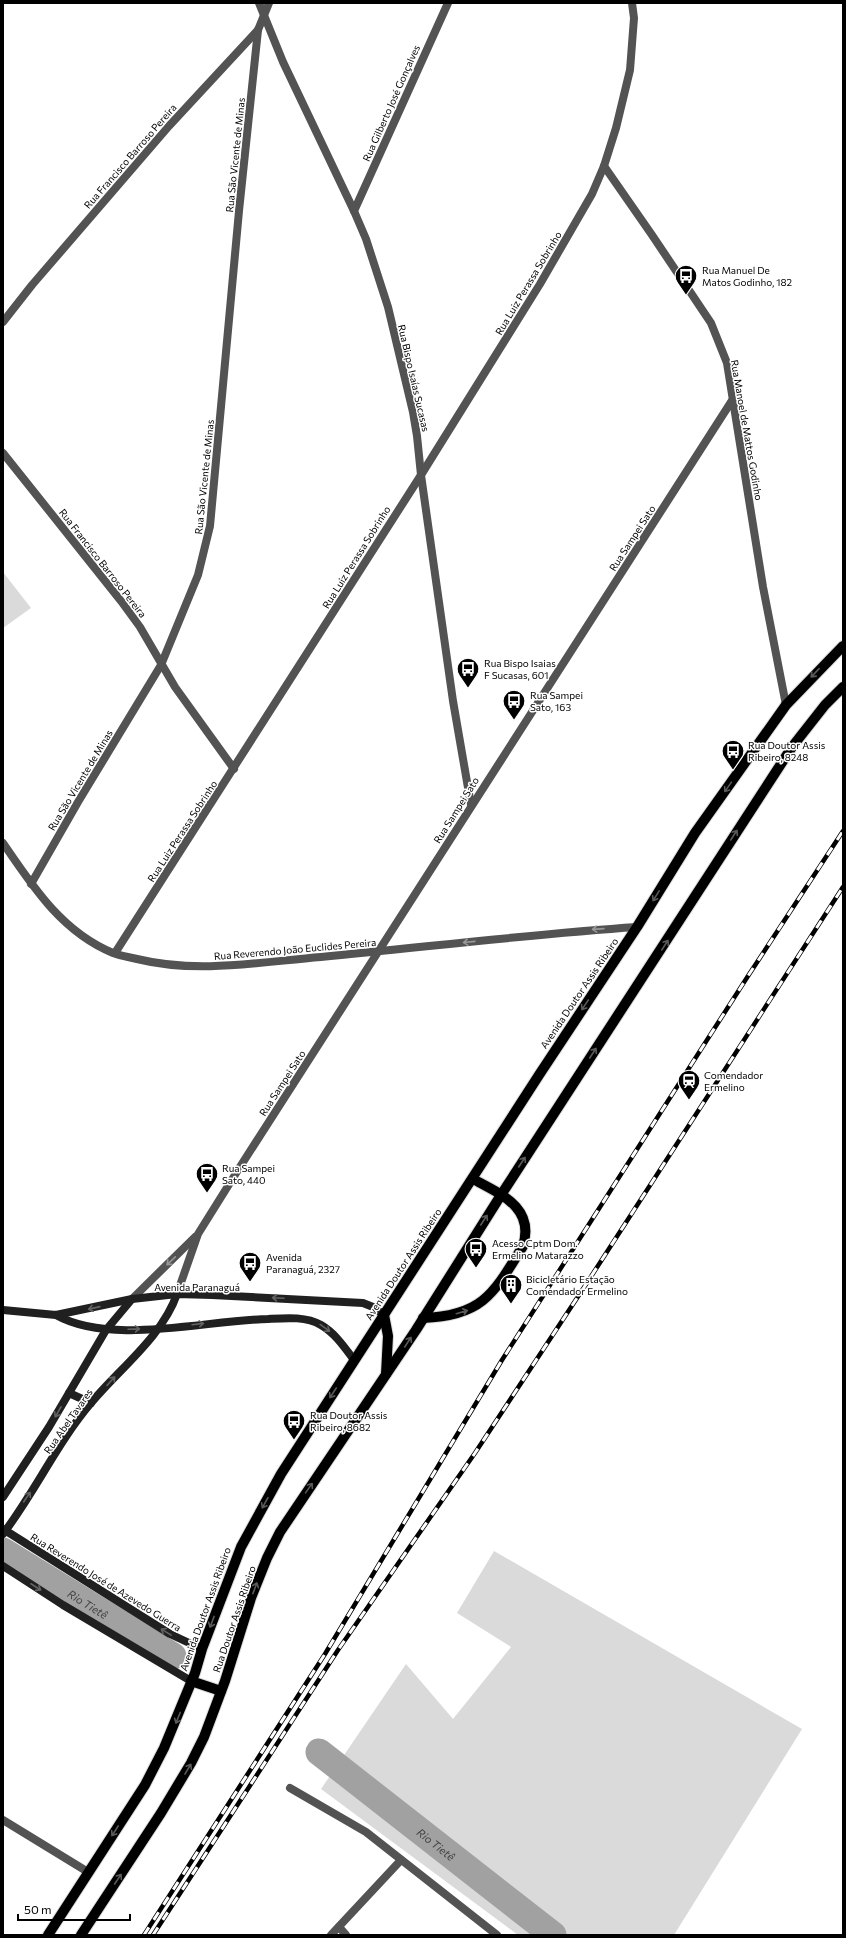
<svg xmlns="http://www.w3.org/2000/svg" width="846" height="1938" font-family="Commissioner,sans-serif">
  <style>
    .green { fill: #dadada }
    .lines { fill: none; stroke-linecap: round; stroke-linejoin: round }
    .river { stroke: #a1a1a1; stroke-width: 27 }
    .primary-casing { stroke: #dbdbdb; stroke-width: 12 }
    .street { stroke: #535353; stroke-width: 8 }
    .secondary { stroke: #202020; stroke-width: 8 }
    .primary { stroke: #000; stroke-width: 10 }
    .rail-casing { stroke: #000; stroke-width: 4.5 }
    .rail { stroke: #fff; stroke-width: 3; stroke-dasharray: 9; stroke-linecap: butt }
    .oneway { stroke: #595959 }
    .oneway2 { stroke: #989898 }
    .oneway3 { stroke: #636363 }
    .labels { text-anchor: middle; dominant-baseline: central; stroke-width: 3; stroke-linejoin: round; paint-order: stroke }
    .street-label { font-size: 10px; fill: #000; stroke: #fff }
    .poi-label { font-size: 10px; fill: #000; stroke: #fff; text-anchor: start }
    .water-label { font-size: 11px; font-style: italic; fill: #424242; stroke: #fff }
  </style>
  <rect width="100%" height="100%" fill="#fff"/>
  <g class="green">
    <polygon points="3,572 31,608 3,628"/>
    <polygon points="494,1551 802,1729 674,1935 518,1935 321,1789 406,1664 453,1719 511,1647 457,1613"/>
  </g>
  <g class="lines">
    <g class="river">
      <path id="s1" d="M3 1551 173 1656"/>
      <path id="s2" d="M319 1752 553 1935"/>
    </g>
    <g class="primary-casing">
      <g id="primary">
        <polyline points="384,1315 388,1336 386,1374"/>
        <path d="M423 1318C483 1316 494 1293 523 1246 535 1207 500 1194 473 1179"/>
        <polyline points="191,1681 221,1691"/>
        <polyline points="48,1935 145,1785 164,1748 195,1673 202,1649 241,1547 281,1474 539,1075 637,927 695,833 786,705 843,646"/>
        <polyline points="81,1935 161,1813 191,1763 204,1737 225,1681 251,1598 267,1558 280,1532 416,1330 501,1195 792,747 825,705 843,687"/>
      </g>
    </g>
    <g class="street">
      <polyline points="259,3 283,62 354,211 366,239 388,307 413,412 417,436 421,475 453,701 471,805"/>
      <polyline points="604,166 652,235 711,323 727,363 763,587 786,705"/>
      <polyline points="354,211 448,3"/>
      <polyline points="3,322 32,285 169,126 258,30 269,3"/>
      <polyline points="3,453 121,601 140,627 175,687 234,769"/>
      <path d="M3 843C33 887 62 932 113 953 121 956 129 957 137 959 198 974 260 962 321 957 427 947 532 934 637 927"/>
      <polyline points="31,884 78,802 161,665 198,575 210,526 239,211 258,30"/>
      <polyline points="115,953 421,475 540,284 592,194 604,166 616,128 630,70 634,18 632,3"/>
      <polyline points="177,1294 198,1234 238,1170 733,399"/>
      <polyline points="132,1299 195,1237"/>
      <polyline points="290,1788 366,1832 497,1935"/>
      <polyline points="3,1820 88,1872"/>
      <polyline points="339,1927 346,1935"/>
      <polyline points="331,1935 401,1860"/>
    </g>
    <g class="secondary">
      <polyline points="3,1310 56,1315 132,1299 177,1294 212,1295 363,1303 373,1307 384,1315"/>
      <path d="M56 1315C111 1346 206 1320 268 1319 285 1318 306 1316 321 1325 335 1333 345 1348 354 1360"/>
      <polyline points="69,1393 91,1403"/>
      <polyline points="3,1497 49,1427 106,1330 132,1299"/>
      <polyline points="3,1529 170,1634 202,1649"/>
      <path d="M3 1534C35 1492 57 1443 91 1403 119 1369 162 1337 177 1294"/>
      <polyline points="3,1566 63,1605 191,1681"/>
    </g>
    <use href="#primary" class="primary"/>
    <g class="rail-casing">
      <g id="rail">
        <polyline points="144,1935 325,1654 502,1360 748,976 843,831"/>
        <polyline points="153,1935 338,1650 475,1453 581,1292 843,887"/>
      </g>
    </g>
    <use href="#rail" class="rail"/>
  </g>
  <defs><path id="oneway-shaft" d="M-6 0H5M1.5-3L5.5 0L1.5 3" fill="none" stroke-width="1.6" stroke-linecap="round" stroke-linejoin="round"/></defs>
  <g class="oneway">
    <use href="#oneway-shaft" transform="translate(815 673) rotate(133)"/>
    <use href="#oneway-shaft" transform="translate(728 787) rotate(125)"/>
    <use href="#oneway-shaft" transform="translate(734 835) rotate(-57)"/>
    <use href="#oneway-shaft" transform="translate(656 896) rotate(122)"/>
    <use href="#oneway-shaft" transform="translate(665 945) rotate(-57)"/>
    <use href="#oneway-shaft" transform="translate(585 1005) rotate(124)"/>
    <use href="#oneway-shaft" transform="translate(593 1053) rotate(-57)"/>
    <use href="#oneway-shaft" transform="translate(522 1162) rotate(-57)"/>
    <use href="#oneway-shaft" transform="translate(484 1220) rotate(-57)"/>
    <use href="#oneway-shaft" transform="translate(462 1312) rotate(-16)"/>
    <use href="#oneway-shaft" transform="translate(408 1342) rotate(-57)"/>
    <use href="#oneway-shaft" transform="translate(333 1393) rotate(123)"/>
    <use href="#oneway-shaft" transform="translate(309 1488) rotate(-55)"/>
    <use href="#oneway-shaft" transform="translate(265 1503) rotate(119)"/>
    <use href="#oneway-shaft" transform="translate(255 1588) rotate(-69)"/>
    <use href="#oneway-shaft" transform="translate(212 1622) rotate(111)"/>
    <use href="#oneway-shaft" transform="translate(178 1718) rotate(112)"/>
    <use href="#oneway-shaft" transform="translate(188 1769) rotate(-59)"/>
    <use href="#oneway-shaft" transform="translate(115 1831) rotate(123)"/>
    <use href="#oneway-shaft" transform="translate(118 1879) rotate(-56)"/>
  </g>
  <g class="oneway2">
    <use href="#oneway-shaft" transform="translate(598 929) rotate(176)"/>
    <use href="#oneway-shaft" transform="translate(469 942) rotate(174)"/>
    <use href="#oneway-shaft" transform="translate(171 1261) rotate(136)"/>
  </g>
  <g class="oneway3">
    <use href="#oneway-shaft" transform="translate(278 1298) rotate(-177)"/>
    <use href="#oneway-shaft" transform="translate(94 1308) rotate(167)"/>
    <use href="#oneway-shaft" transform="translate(198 1324) rotate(-7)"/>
    <use href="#oneway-shaft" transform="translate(325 1328) rotate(36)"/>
    <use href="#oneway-shaft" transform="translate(134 1329) rotate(-2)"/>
    <use href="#oneway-shaft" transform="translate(111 1381) rotate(-48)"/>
    <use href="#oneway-shaft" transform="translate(58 1412) rotate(120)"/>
    <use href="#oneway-shaft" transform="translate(27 1497) rotate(-56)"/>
    <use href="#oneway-shaft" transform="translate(36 1587) rotate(33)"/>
    <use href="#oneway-shaft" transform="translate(166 1632) rotate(-149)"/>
  </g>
  <defs>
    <g id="bus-pin" transform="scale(1.15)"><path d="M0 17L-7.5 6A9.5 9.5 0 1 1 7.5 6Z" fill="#000" stroke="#fff"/><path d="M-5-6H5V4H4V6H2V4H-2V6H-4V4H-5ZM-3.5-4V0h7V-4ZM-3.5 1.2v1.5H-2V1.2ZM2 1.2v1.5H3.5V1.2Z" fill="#fff"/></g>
    <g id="station-pin" transform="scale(1.15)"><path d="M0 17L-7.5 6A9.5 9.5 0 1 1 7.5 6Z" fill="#000" stroke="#fff"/><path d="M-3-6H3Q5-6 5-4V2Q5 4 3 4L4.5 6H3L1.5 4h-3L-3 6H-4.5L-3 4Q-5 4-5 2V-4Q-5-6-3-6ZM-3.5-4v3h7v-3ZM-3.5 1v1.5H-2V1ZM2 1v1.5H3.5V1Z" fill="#fff"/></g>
    <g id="building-pin" transform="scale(1.15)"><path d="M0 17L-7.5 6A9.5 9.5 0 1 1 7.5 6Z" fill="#000" stroke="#fff"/><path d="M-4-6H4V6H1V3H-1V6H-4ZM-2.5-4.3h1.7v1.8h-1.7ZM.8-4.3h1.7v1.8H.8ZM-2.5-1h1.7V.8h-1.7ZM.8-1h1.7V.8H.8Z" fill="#fff"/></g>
  </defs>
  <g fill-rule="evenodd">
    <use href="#bus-pin" x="686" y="276"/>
    <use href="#bus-pin" x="468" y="669"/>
    <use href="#bus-pin" x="514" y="701"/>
    <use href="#bus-pin" x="733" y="751"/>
    <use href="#station-pin" x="689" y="1081"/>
    <use href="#bus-pin" x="207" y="1174"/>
    <use href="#bus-pin" x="476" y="1249"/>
    <use href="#bus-pin" x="250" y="1263"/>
    <use href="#building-pin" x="511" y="1285"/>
    <use href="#bus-pin" x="294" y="1421"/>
  </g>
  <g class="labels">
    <g class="street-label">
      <text transform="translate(391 103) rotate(-66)">Rua Gilberto José Gonçalves</text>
      <text transform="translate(235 155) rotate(-84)">Rua São Vicente de Minas</text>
      <text transform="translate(130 156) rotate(-49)">Rua Francisco Barroso Pereira</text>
      <text transform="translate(528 283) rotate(-59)">Rua Luiz Perassa Sobrinho</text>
      <text transform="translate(414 378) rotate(77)">Rua Bispo Isaías Sucasas</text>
      <text transform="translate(747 430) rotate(80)">Rua Manoel de Mattos Godinho</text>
      <text transform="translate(204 477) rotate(-84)">Rua São Vicente de Minas</text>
      <text transform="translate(632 538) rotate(-57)">Rua Sampei Sato</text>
      <text transform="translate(356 557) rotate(-58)">Rua Luiz Perassa Sobrinho</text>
      <text transform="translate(103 563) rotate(52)">Rua Francisco Barroso Pereira</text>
      <text transform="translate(80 780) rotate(-59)">Rua São Vicente de Minas</text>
      <text transform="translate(456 810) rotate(-58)">Rua Sampei Sato</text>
      <text transform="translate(182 831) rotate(-57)">Rua Luiz Perassa Sobrinho</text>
      <text transform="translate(295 949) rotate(-5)">Rua Reverendo João Euclides Pereira</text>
      <text transform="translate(579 993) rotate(-56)">Avenida Doutor Assis Ribeiro</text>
      <text transform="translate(282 1083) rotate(-57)">Rua Sampei Sato</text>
      <text transform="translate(403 1264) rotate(-57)">Avenida Doutor Assis Ribeiro</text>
      <text x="197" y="1287">Avenida Paranaguá</text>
      <text transform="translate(68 1421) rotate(-55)">Rua Abel Tavares</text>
      <text transform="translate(106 1582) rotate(32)">Rua Reverendo José de Azevedo Guerra</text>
      <text transform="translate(205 1609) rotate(-70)">Avenida Doutor Assis Ribeiro</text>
      <text transform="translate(234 1619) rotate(-71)">Rua Doutor Assis Ribeiro</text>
    </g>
    <g class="poi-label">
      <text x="702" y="270">Rua Manuel De<tspan x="702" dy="12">Matos Godinho, 182</tspan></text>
      <text x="484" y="663">Rua Bispo Isaias<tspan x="484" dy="12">F Sucasas, 601</tspan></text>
      <text x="530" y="695">Rua Sampei<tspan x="530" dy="12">Sato, 163</tspan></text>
      <text x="748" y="745">Rua Doutor Assis<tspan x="748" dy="12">Ribeiro, 8248</tspan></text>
      <text x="704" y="1075">Comendador<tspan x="704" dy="12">Ermelino</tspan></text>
      <text x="222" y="1168">Rua Sampei<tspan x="222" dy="12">Sato, 440</tspan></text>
      <text x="492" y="1243">Acesso Cptm Dom.<tspan x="492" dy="12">Ermelino Matarazzo</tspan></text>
      <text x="266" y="1257">Avenida<tspan x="266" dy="12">Paranaguá, 2327</tspan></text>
      <text x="526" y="1279">Bicicletário Estação<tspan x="526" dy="12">Comendador Ermelino</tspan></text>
      <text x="310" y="1415">Rua Doutor Assis<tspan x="310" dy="12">Ribeiro, 8682</tspan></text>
    </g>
    <g class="water-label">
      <text stroke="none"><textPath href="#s1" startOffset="100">Rio Tietê</textPath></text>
      <text stroke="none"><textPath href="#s2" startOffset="149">Rio Tietê</textPath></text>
    </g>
  </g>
  <rect width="846" height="1938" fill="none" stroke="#000000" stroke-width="8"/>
  <path d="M18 1914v6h112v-6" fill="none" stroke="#000000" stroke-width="2"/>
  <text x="24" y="1914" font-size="12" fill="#000000" stroke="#ffffff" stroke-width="3" paint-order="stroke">50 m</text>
</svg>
